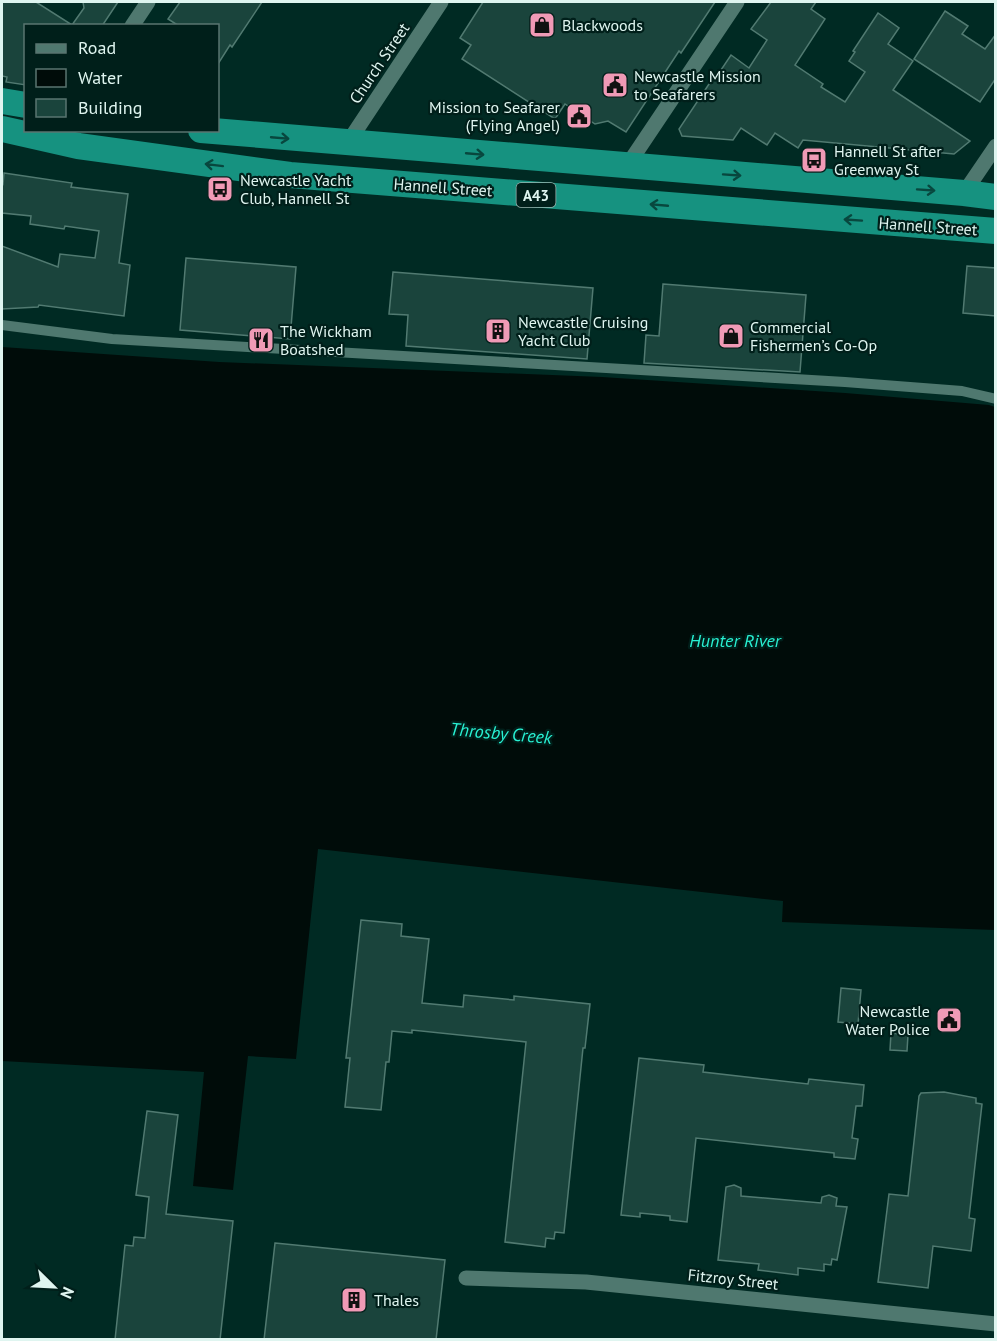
<svg xmlns="http://www.w3.org/2000/svg" width="997" height="1341" font-family="'PT Sans',sans-serif">
  <style>
    .water { fill: #000c09 }
    .building { fill: #1a443c; stroke: #517a71; stroke-width: 1.5 }
    .lines { fill: none; stroke-linecap: round; stroke-linejoin: round }
    .pedestrian { stroke: #4f786f; stroke-width: 10 }
    .minor { stroke: #4f786f; stroke-width: 15 }
    .trunk { stroke: #169280; stroke-width: 26 }
    .oneway { stroke: #08473e }
    .labels { text-anchor: middle; dominant-baseline: central; stroke-width: 4.5; stroke-linejoin: round; paint-order: stroke }
    .shield { fill: #001f1a; stroke: #9cb5b0; stroke-width: 1.5 }
    .shield-label { font-size: 15px; font-weight: bold; fill: #dff5f0 }
    .poi-label { font-size: 16px; fill: #dff5f0; stroke: #001f1a; text-anchor: start }
    .street-label { font-size: 16px; fill: #dff5f0; stroke: #001f1a }
    .water-label { font-size: 18px; font-style: italic; fill: #28f1d3; stroke: #001f1a }
  </style>
  <rect width="100%" height="100%" fill="#002a23"/>
  <polygon class="water" points="2,347 219,362 602,377 845,393 989,405 995,407 995,930 782,922 783,901 318,849 296,1059 248,1056 233,1190 193,1186 204,1072 2,1061"/>
  <g class="building">
    <polygon points="2,2 36,2 72,25 84,8 83,2 118,2 102,26 26,26 26,85 6,82 7,77 2,76"/>
    <polygon points="180,2 262,2 232,47 230,45 218,64 218,26 179,26 168,19"/>
    <polygon points="483,2 715,2 681,53 679,51 626,132 608,121 595,124 565,104 555,119 462,59 471,45 460,38"/>
    <polygon points="771,2 816,2 811,9 825,19 795,65 823,84 821,87 845,102 865,72 849,61 855,52 853,51 878,13 899,28 888,44 913,61 893,90 970,141 954,154 803,140 798,148 775,133 767,145 741,128 733,140 682,136 679,129 715,75 717,76 731,55 749,68 767,40 751,29"/>
    <polygon points="945,11 968,26 962,34 985,49 996,34 996,78 980,102 914,59"/>
    <polygon points="4,173 72,183 71,187 128,194 119,263 130,265 124,316 39,305 38,307 2,309 2,246 58,267 60,254 95,258 99,231 65,226 64,229 30,224 31,216 2,213 2,183 3,184"/>
    <polygon points="186,258 296,267 290,339 180,330"/>
    <polygon points="967,266 996,268 996,316 963,313"/>
    <polygon points="393,272 593,288 587,359 406,346 408,315 389,314"/>
    <polygon points="663,284 806,295 800,372 644,363 646,335 659,336"/>
    <polygon points="361,920 402,924 401,936 429,939 422,1003 463,1007 464,995 514,1000 514,996 590,1004 585,1048 583,1048 564,1233 555,1232 554,1239 546,1238 545,1247 505,1242 526,1042 412,1030 412,1033 392,1031 389,1062 386,1062 381,1110 345,1107 350,1058 346,1058"/>
    <polygon points="841,988 861,990 858,1024 838,1022"/>
    <polygon points="891,1033 908,1035 907,1051 890,1050"/>
    <polygon points="639,1058 704,1065 703,1072 808,1084 809,1079 864,1085 862,1106 856,1106 852,1138 858,1139 855,1159 834,1157 834,1153 696,1138 687,1222 670,1220 670,1216 640,1213 640,1217 621,1215"/>
    <polygon points="944,1092 976,1098 976,1103 982,1104 969,1218 975,1219 971,1251 933,1246 928,1288 878,1282 889,1194 908,1196 919,1096 921,1093"/>
    <polygon points="147,1111 178,1115 166,1214 233,1221 220,1340 115,1340 125,1245 133,1246 134,1237 145,1238 149,1197 136,1195"/>
    <polygon points="734,1185 741,1188 741,1196 821,1203 822,1197 829,1195 837,1198 836,1206 847,1207 837,1260 832,1259 831,1265 824,1264 824,1271 798,1268 798,1275 758,1270 759,1264 718,1260 726,1187"/>
    <polygon points="275,1243 445,1260 436,1340 264,1340"/>
  </g>
  <g class="lines">
    <polyline class="pedestrian" points="2,325 112,339 845,382 962,391 996,399"/>
    <g class="minor">
      <polyline points="132,26 148,2"/>
      <polyline points="347,144 441,2"/>
      <polyline points="627,166 737,2"/>
      <polyline points="964,193 996,146"/>
      <polyline points="466,1278 586,1282 996,1324"/>
    </g>
    <g class="trunk">
      <polyline points="2,101 26,105"/>
      <polyline points="2,129 78,146 290,175 996,231"/>
      <polyline points="201,130 964,193 996,197"/>
    </g>
  </g>
  <defs><path id="oneway-shaft" d="M-6 0H5M1.5-3L5.5 0L1.5 3" fill="none" stroke-width="1.6" stroke-linecap="round" stroke-linejoin="round" transform="scale(1.5)"/></defs>
  <g class="oneway">
    <use href="#oneway-shaft" transform="translate(280 138) rotate(5)"/>
    <use href="#oneway-shaft" transform="translate(475 154) rotate(5)"/>
    <use href="#oneway-shaft" transform="translate(214 165) rotate(-173)"/>
    <use href="#oneway-shaft" transform="translate(732 175) rotate(4)"/>
    <use href="#oneway-shaft" transform="translate(926 190) rotate(4)"/>
    <use href="#oneway-shaft" transform="translate(659 205) rotate(-175)"/>
    <use href="#oneway-shaft" transform="translate(853 220) rotate(-176)"/>
  </g>
  <defs>
    <g id="shop-square" transform="scale(1.35)"><rect x="-9" y="-9" width="18" height="18" rx="4" fill="#f09ab6" stroke="#001f1a"/><path d="M-5-2.5h2.3a2.7 3.5 0 0 1 5.4 0H5L5.5 6h-11ZM-1.5-2.5h3a1.5 2.3 0 0 0-3 0Z" fill="#111"/></g>
    <g id="civic-square" transform="scale(1.35)"><rect x="-9" y="-9" width="18" height="18" rx="4" fill="#f09ab6" stroke="#001f1a"/><path d="M-.6-6.5H3V-4.5H.6V-3L4-1V1h2V6H-6V1h2V-1L-.6-3ZM-1.2 2.5V6h2.4V2.5Z" fill="#111"/></g>
    <g id="bus-square" transform="scale(1.35)"><rect x="-9" y="-9" width="18" height="18" rx="4" fill="#f09ab6" stroke="#001f1a"/><path d="M-5-6H5V4H4V6H2V4H-2V6H-4V4H-5ZM-3.5-4V0h7V-4ZM-3.5 1.2v1.5H-2V1.2ZM2 1.2v1.5H3.5V1.2Z" fill="#111"/></g>
    <g id="building-square" transform="scale(1.35)"><rect x="-9" y="-9" width="18" height="18" rx="4" fill="#f09ab6" stroke="#001f1a"/><path d="M-4-6H4V6H1V3H-1V6H-4ZM-2.5-4.3h1.7v1.8h-1.7ZM.8-4.3h1.7v1.8H.8ZM-2.5-1h1.7V.8h-1.7ZM.8-1h1.7V.8H.8Z" fill="#111"/></g>
    <g id="restaurant-square" transform="scale(1.35)"><rect x="-9" y="-9" width="18" height="18" rx="4" fill="#f09ab6" stroke="#001f1a"/><path d="M-5-6h1v4h1v-4h1v4h1v-4h1v5L-1.5 .5V6h-2V.5L-5-1ZM5-6V6H3V1.5H1.5Q1.5-4 5-6Z" fill="#111"/></g>
  </defs>
  <g fill-rule="evenodd">
    <use href="#shop-square" x="542" y="25"/>
    <use href="#civic-square" x="615" y="85"/>
    <use href="#civic-square" x="579" y="116"/>
    <use href="#bus-square" x="814" y="160"/>
    <use href="#bus-square" x="220" y="189"/>
    <use href="#building-square" x="498" y="331"/>
    <use href="#shop-square" x="731" y="336"/>
    <use href="#restaurant-square" x="261" y="340"/>
    <use href="#civic-square" x="949" y="1020"/>
    <use href="#building-square" x="354" y="1300"/>
  </g>
  <g class="labels">
    <rect class="shield" x="516.5" y="183" width="39" height="24" rx="4.5"/>
    <g class="shield-label">
      <text x="536" y="195">A43</text>
    </g>
    <g class="poi-label">
      <text x="562" y="25">Blackwoods</text>
      <text x="634" y="76">Newcastle Mission<tspan x="634" dy="18">to Seafarers</tspan></text>
      <text x="560" y="107" text-anchor="end">Mission to Seafarer<tspan x="560" dy="18">(Flying Angel)</tspan></text>
      <text x="834" y="151">Hannell St after<tspan x="834" dy="18">Greenway St</tspan></text>
      <text x="240" y="180">Newcastle Yacht<tspan x="240" dy="18">Club, Hannell St</tspan></text>
      <text x="518" y="322">Newcastle Cruising<tspan x="518" dy="18">Yacht Club</tspan></text>
      <text x="750" y="327">Commercial<tspan x="750" dy="18">Fishermen’s Co-Op</tspan></text>
      <text x="280" y="331">The Wickham<tspan x="280" dy="18">Boatshed</tspan></text>
      <text x="930" y="1011" text-anchor="end">Newcastle<tspan x="930" dy="18">Water Police</tspan></text>
      <text x="374" y="1300">Thales</text>
    </g>
    <g class="street-label">
      <text transform="translate(379 63) rotate(-56)">Church Street</text>
      <text transform="translate(443 187) rotate(4)">Hannell Street</text>
      <text transform="translate(928 226) rotate(4)">Hannell Street</text>
      <text transform="translate(733 1279) rotate(6)">Fitzroy Street</text>
    </g>
    <g class="water-label">
      <text x="735" y="640">Hunter River</text>
      <text transform="translate(501 733) rotate(5)">Throsby Creek</text>
    </g>
  </g>
  <rect width="997" height="1341" fill="none" stroke="#dff5f0" stroke-width="6"/>
  <rect x="24" y="24" width="195" height="108" fill="#001f1a" stroke="#597570" stroke-width="1.5"/>
  <rect x="36" y="44" width="30" height="9" fill="#4f786f" stroke="#597570" stroke-width="1.5"/>
  <text x="78" y="54" font-size="18" fill="#dff5f0">Road</text>
  <rect x="36" y="69" width="30" height="18" fill="#000c09" stroke="#597570" stroke-width="1.5"/>
  <text x="78" y="84" font-size="18" fill="#dff5f0">Water</text>
  <rect x="36" y="99" width="30" height="18" fill="#1a443c" stroke="#597570" stroke-width="1.5"/>
  <text x="78" y="114" font-size="18" fill="#dff5f0">Building</text>
  <g transform="translate(54 1287) rotate(114)" stroke="#001f1a" stroke-width="4.5" paint-order="stroke">
  <path d="M0-4.5L10 22L0 15L-10 22Z" fill="#dff5f0"/>
  <text y="-9" font-size="16" font-weight="bold" text-anchor="middle" fill="#dff5f0">N</text>
  </g>
</svg>
